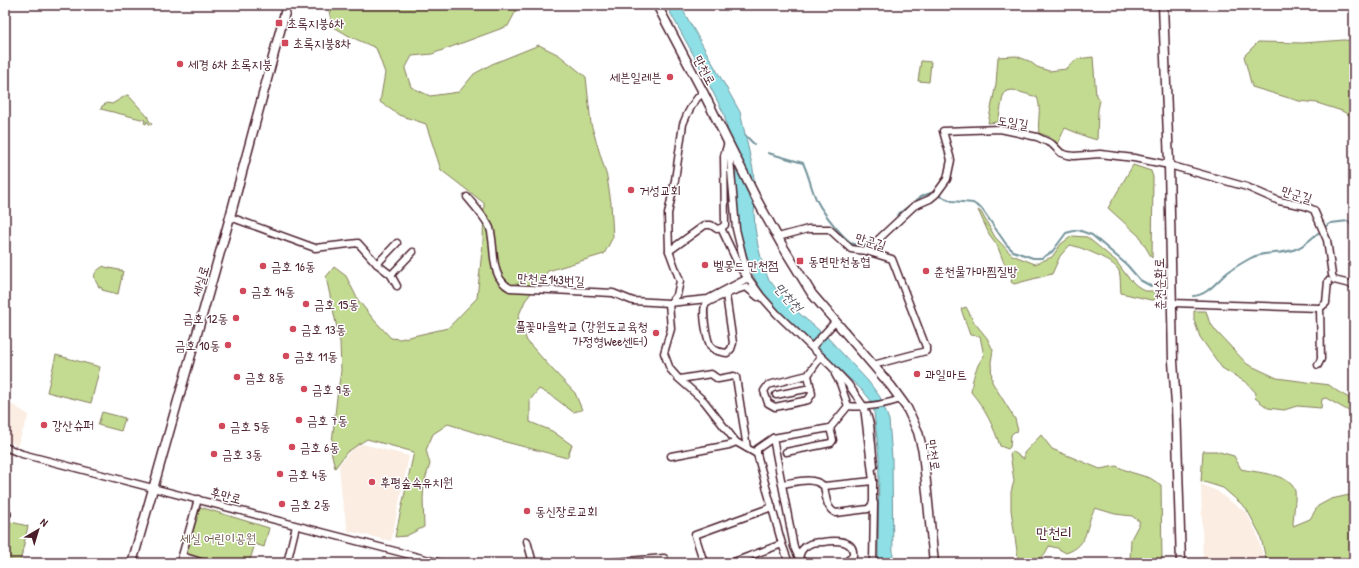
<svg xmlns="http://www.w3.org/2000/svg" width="1359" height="568" font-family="'Patrick Hand','Poor Story',sans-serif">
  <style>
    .built { fill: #fbede2 }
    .green { fill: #c3db91; stroke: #867d5e }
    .water { fill: #8ee0e6; stroke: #73939b }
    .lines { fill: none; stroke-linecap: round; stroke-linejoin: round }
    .stream { stroke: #73939b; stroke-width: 2 }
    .pedestrian-casing { stroke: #4a1f2b; stroke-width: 8 }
    .minor-casing { stroke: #4a1f2b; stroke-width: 9 }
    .tertiary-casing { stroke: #4a1f2b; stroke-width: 11 }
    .pedestrian { stroke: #fff; stroke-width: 4.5 }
    .minor { stroke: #fff; stroke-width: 6 }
    .tertiary { stroke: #fff; stroke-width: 8 }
    .poi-dot { fill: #d1495b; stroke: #fff; stroke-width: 1.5 }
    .labels { text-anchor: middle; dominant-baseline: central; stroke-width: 3; stroke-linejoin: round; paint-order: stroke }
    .poi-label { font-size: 13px; fill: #4a1f2b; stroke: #fff; text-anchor: start }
    .street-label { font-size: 13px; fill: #4a1f2b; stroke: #fff }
    .park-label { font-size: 13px; fill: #6e574a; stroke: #fff }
    .water-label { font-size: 14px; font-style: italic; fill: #5e5963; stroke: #fff }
    .quarter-label { font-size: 15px; fill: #4a1f2b; stroke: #fff }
  </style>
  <rect width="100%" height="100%" fill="#fff"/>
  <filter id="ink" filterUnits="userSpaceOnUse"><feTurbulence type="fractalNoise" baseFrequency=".025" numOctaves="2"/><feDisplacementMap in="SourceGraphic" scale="8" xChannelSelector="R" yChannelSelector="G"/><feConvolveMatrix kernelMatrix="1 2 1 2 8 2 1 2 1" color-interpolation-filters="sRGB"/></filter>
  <g filter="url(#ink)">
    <g class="built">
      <polygon points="5,400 29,415 17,446 5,439"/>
      <polygon points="363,444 409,456 391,541 348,531 342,499 339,465 351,450"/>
      <polygon points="1201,484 1217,491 1227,499 1246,512 1256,531 1265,563 1203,563"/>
    </g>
    <g class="green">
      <polygon points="328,5 518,5 518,7 508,26 432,54 412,56 405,69 411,87 430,96 459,92 474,74 492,64 539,45 559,55 586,77 591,124 607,177 611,203 613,237 604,254 548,271 525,301 518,317 527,341 551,368 575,393 582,410 573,412 552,396 539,389 530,400 530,422 552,431 572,445 567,458 502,441 448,424 433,434 426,450 430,464 424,483 423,499 424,527 406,536 395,537 414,452 367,439 347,452 335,468 331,451 337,397 341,371 340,342 326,277 334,267 346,276 358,300 375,321 391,338 400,339 448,328 477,298 483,241 484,203 441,170 426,124 399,115 380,102 385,73 376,48 351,37 332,26"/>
      <polygon points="1344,40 1354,41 1354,118 1342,111 1317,103 1299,101 1252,87 1244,56 1258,42 1303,43"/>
      <path d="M1016 56 1029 61 1037 67 1049 71 1066 69 1077 59 1093 57 1096 96 1100 100 1098 110 1097 140 1087 137 1065 128 1057 145 1050 137 1039 133C1037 121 1042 109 1037 97L1013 90 1006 91 1003 96 998 122 988 123 996 84 998 57Z"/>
      <polygon points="921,61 931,62 929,82 918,81"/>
      <polygon points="127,95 128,95 148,117 148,119 152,124 150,125 147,121 146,124 144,123 145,120 101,109 102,106 107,103 112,104"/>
      <polygon points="1133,165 1151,171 1153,177 1152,258 1139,236 1108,208"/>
      <path d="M978 210 981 212 995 237 1012 255 1035 264 1052 257 1061 244 1072 236 1087 237 1116 261 1127 276 1136 285 1145 291H1153L1156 297 1154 300H1151L1121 293C1120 286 1121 277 1119 271 1114 260 1081 247 1070 245L1060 256 1052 274 1014 284 1011 282 1013 274 1009 266 1004 263 997 245 989 234Z"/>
      <path d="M104 266 105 267 123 271 118 294 102 290V288L99 287C92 276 93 272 104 266Z"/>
      <path d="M966 307 974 322 987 338 993 350 991 362 992 382 1015 419 1018 431 1014 432 1011 435 1010 447 1008 449 1000 446C994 427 984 407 971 392 972 380 976 365 984 356L980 336 970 335 961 309Z"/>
      <polygon points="1194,311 1206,311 1209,321 1216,331 1247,364 1277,378 1329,385 1337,391 1354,401 1354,414 1326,398 1322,399 1321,408 1297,406 1284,410 1268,408 1255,398 1256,393 1247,383 1222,368 1200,337 1194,320"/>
      <polygon points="56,355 100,367 91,403 47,392"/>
      <polygon points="102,412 125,418 121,431 98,425"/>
      <path d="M1041 435 1052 449 1100 469 1116 466 1130 472 1150 478 1161 485 1162 563H1132L1130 561 1131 539 1140 522 1132 516 1115 514 1095 508C1084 527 1090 545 1066 553L1057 548 1049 546C1042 562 1034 562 1018 558L1011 510V492L1014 481 1010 454 1012 451 1024 459V453Z"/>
      <path d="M1203 451H1216L1234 456 1241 469C1256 473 1290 473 1295 491 1296 497 1293 518 1293 526L1310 519 1318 506 1331 499 1354 494V563H1267L1260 534 1246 508 1223 488 1201 481Z"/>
      <polygon points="200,507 269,528 264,547 255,544 249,563 215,563 186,554"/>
      <polygon points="11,522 28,526 20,562 5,559 5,548"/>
    </g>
    <polygon class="water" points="666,5 680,5 740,112 753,169 756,199 754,212 755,228 758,246 763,265 768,278 777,290 801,315 827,337 868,381 880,397 889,420 892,458 893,563 878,563 879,457 873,403 863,391 778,313 763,295 753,275 738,228 735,188 736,170 724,114 699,65"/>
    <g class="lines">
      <g class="stream">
        <polyline points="745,135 754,144"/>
        <path d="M768 153 803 163C809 175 811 189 817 201 822 211 845 242 856 245 858 246 862 246 865 246L873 240"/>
        <polyline points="940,196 952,201 973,203 982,209 1006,244 1013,251 1033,258 1042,258 1052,252 1066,233 1078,230 1092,235 1127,265 1140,280 1151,286"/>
        <polyline points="897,215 922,196 931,193"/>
        <polyline points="1326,226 1331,223 1348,221 1354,229"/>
        <path d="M1193 296C1207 296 1218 280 1228 272 1235 267 1242 263 1249 259 1264 250 1283 256 1298 248 1305 245 1312 238 1318 233"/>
      </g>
      <g class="pedestrian-casing">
        <polyline id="pedestrian" points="5,514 8,514"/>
      </g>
      <g class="minor-casing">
        <g id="minor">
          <polyline points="729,147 736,229 748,278"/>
          <path d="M467 197C473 204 487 221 490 228 496 248 489 277 510 288L613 293 633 301 669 303 708 299 748 278 761 296 777 314 830 365 848 384 864 407 873 481V502L871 506 868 509 836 513C826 509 826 496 824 486"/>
          <polyline points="230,217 315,248 358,243 377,264 391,275 397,286"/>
          <polyline points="721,228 740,268 747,277"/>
          <polyline points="778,237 808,229 829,229 851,249 866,251 892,259 926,347 926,351 873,365"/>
          <polyline points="669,251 705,225 711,225 717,229 721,228 725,225 724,156 728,142"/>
          <polyline points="866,251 914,206 930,199 936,194 947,179 951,160 943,131 1000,129 1037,137 1052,144 1061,153 1067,155 1074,156 1100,154 1134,158 1169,165 1247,187 1279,201 1305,206 1314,210 1327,240 1332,275 1334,280 1354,285"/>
          <polyline points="377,264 397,243"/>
          <polyline points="391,275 413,252"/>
          <path d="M726 295 733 343 731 349 727 353C722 352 716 352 712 348 707 343 701 309 706 304 710 300 740 288 746 287L758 297"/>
          <path d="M671 302 677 295 680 281 669 251 668 214 675 180 683 124C688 111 693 101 703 92"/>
          <polyline points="669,303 671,329 664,353 670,369 678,378 704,401 736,442 757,454 782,544 789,563"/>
          <polyline points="1172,303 1320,308"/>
          <polyline points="813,348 813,346 835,322"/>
          <polyline points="1318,365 1321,359 1320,308 1326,303 1328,281"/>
          <polyline points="835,374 840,383 848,406"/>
          <polyline points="808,375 812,394 808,400 775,407 768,403 764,391 768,385 808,375 820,358"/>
          <polyline points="680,379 711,374 718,379 734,376 736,377 747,448"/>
          <polyline points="776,395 811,388"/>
          <polyline points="867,414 870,424 874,466"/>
          <polyline points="773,438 794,547 799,558 804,563"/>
          <polyline points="5,447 22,454 441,563"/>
          <path d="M786 452 831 443 833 440 830 428 848 406C867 408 883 405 901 399"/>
          <polyline points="757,454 757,449 773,438 830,428"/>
          <polyline points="671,456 729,445 736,442"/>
          <path d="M782 484C796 482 812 476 824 486L873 481"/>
          <polyline points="527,541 533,563"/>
          <polyline points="182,556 204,563"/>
          <path d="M799 558C800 553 803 547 808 545 812 542 818 542 823 542 835 540 855 539 853 556L845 563"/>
          <polyline points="180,563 198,499"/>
          <polyline points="287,563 296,526"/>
          <polyline points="604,563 664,558"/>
          <polyline points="704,563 695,535 772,507"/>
          <polyline points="731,563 782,544"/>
          <polyline points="873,563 874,503"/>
        </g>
      </g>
      <g class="tertiary-casing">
        <g id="tertiary">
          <polyline points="657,5 703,92 758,202 782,245 812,294 891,386 907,408 918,432 923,452 934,563"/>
          <polyline points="1163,5 1169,165 1173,361 1176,405 1181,563"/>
          <polyline points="132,563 230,217 287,5"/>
        </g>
      </g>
      <use href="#pedestrian" class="pedestrian"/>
      <use href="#minor" class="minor"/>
      <use href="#tertiary" class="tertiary"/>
    </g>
  </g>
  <g class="poi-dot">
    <rect x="275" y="19" width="8" height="8" rx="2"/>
    <rect x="281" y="39" width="8" height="8" rx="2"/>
    <circle cx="180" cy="64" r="4"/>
    <circle cx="670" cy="77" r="4"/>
    <circle cx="631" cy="190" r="4"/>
    <rect x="796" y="257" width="8" height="8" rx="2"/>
    <circle cx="705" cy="265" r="4"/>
    <circle cx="263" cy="266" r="4"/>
    <circle cx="926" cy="271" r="4"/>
    <circle cx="243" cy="291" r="4"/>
    <circle cx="306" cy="304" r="4"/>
    <circle cx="236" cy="318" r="4"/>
    <circle cx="293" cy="329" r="4"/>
    <circle cx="656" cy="333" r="4"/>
    <circle cx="228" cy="345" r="4"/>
    <circle cx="286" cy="356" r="4"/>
    <circle cx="917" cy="374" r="4"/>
    <circle cx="237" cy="377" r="4"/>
    <circle cx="304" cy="389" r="4"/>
    <circle cx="299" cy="420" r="4"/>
    <circle cx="44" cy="425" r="4"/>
    <circle cx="222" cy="426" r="4"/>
    <circle cx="292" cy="447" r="4"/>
    <circle cx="214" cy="454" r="4"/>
    <circle cx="280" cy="474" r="4"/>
    <circle cx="372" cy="482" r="4"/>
    <circle cx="282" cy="504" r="4"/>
    <circle cx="527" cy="511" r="4"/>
  </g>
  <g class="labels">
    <g class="poi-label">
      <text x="287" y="23">초록지붕6차</text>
      <text x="293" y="43">초록지붕8차</text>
      <text x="188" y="64">세경 6차 초록지붕</text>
      <text x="662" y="77" text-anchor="end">세븐일레븐</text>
      <text x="639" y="190">거성교회</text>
      <text x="808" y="261">동면만천농협</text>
      <text x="713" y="265">벨몽드 만천점</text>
      <text x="271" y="266">금호 16동</text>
      <text x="934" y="271">춘천물가마찜질방</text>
      <text x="251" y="291">금호 14동</text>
      <text x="314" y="304">금호 15동</text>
      <text x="228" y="318" text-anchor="end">금호 12동</text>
      <text x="648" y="326" text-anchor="end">풀꽃마을학교 (강원도교육청<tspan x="648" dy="15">가정형Wee센터)</tspan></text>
      <text x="301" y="329">금호 13동</text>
      <text x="220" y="345" text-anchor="end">금호 10동</text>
      <text x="294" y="356">금호 11동</text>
      <text x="925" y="374">과일마트</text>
      <text x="245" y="377">금호 8동</text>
      <text x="312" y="389">금호 9동</text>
      <text x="307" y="420">금호 7동</text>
      <text x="52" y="425">강산슈퍼</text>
      <text x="230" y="426">금호 5동</text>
      <text x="300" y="447">금호 6동</text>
      <text x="222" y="454">금호 3동</text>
      <text x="288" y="474">금호 4동</text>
      <text x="380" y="482">후평숲속유치원</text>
      <text x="290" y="504">금호 2동</text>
      <text x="535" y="511">동신장로교회</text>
    </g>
    <g class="street-label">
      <text transform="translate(705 70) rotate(62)">만천로</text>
      <text transform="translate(1013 122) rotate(8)">도일길</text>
      <text transform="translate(1297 194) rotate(17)">만군길</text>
      <text transform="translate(871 241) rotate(17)">만군길</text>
      <text transform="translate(551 279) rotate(3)">만천로143번길</text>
      <text transform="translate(200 281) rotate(-74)">세실로</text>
      <text transform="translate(1159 284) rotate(-91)">춘천순환로</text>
      <text transform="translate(934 455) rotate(82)">만천로</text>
      <text transform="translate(226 495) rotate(15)">후만로</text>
    </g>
    <g class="park-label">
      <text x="218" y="538">세실 어린이공원</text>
    </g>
    <g class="water-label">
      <text transform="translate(789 297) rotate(48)">만천천</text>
    </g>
    <g class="quarter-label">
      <text x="1054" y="532">만천리</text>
    </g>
  </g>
  <rect width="1359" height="568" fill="none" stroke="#fff" stroke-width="20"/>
  <rect x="10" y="10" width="1339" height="548" fill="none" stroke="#4a1f2b" stroke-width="1.5" filter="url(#ink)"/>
  <g transform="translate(38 530) rotate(38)" stroke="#ffffff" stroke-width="3" paint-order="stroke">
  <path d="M0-3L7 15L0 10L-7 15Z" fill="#4a1f2b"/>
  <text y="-6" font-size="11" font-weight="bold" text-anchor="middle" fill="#4a1f2b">N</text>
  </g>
</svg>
